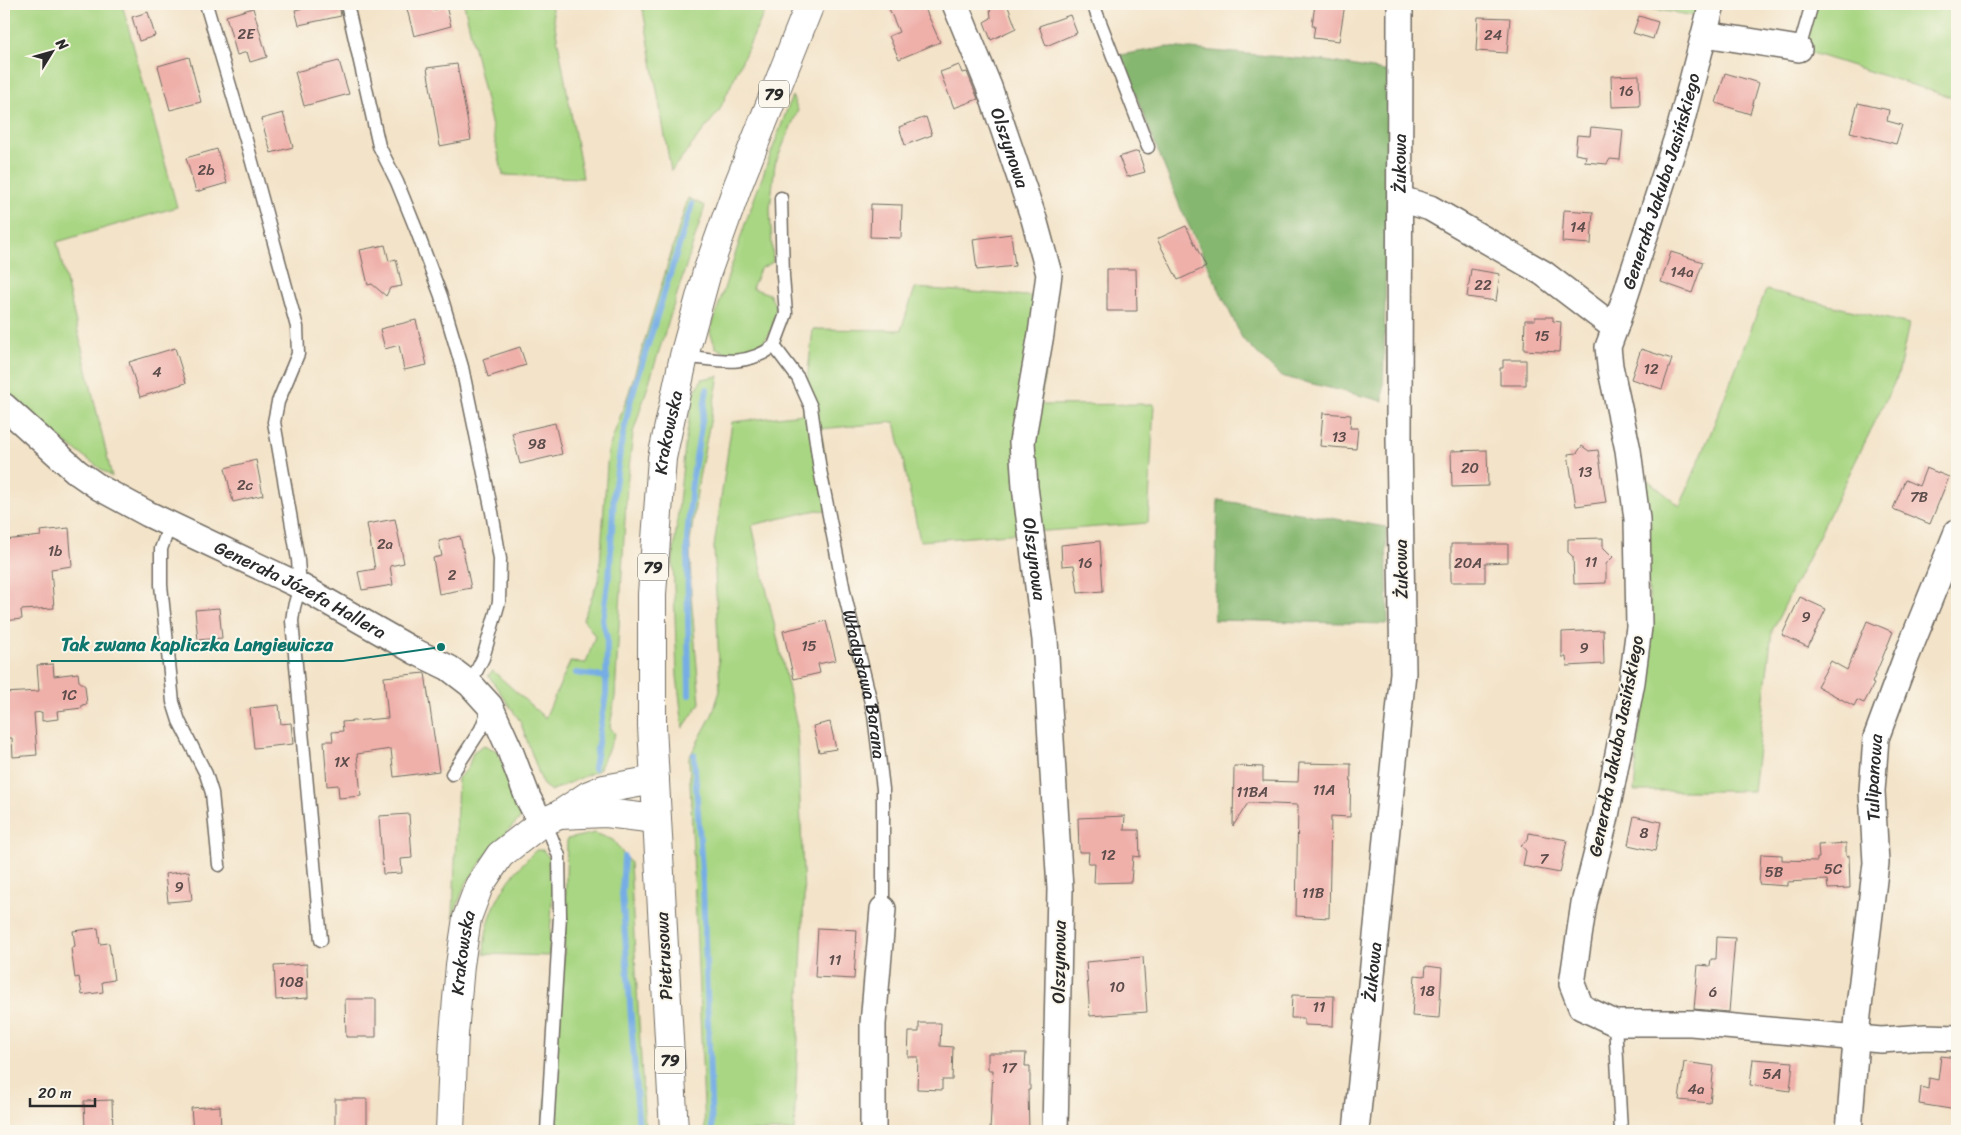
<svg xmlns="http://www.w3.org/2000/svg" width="1961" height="1135" font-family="Sriracha,sans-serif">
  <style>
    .green { fill: #a8d682; stroke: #6a8056 }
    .forest { fill: #86b770; stroke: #58714e }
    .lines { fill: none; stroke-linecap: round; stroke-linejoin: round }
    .stream { stroke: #76ade5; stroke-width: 6 }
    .building { fill: #efb0aa }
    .lane-casing { stroke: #716b62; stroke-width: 15 }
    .street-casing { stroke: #716b62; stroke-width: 28 }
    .secondary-casing { stroke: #716b62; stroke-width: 30 }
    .primary-casing { stroke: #716b62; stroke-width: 30 }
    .lane { stroke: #fff; stroke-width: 12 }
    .street { stroke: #fff; stroke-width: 25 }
    .secondary { stroke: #fff; stroke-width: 28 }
    .primary { stroke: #fff; stroke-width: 28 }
    .labels { text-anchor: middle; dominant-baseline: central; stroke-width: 4; stroke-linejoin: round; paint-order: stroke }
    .number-label { font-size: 15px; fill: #5c4c4b }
    .shield { fill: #fbf7ec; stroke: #696865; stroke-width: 1 }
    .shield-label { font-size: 16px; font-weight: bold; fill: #2b2b2b }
    .street-label { font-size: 18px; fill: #2b2b2b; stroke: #fbf7ec }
    .leader { fill: none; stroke: #0f766e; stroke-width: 2 }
    .callout-dot { fill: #0f766e; stroke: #fbf7ec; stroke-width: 2 }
    .callout-label { font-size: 19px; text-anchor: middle; font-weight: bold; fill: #0f766e; stroke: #fbf7ec; stroke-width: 4; stroke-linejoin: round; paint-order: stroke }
  </style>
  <rect width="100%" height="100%" fill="#fbf7ec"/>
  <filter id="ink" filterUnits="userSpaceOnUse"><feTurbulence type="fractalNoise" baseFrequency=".02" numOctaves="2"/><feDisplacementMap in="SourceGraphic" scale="10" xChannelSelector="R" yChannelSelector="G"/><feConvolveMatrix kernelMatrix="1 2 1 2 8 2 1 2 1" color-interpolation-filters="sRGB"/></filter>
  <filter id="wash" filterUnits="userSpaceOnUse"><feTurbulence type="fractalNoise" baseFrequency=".0096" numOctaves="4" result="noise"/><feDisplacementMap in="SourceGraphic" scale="20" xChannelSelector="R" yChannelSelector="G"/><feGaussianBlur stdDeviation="1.12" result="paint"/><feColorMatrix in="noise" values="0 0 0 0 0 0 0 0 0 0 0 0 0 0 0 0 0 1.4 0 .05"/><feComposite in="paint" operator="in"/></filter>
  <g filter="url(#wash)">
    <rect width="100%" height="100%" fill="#f3e3c8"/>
    <g class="green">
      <polygon points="4,4 122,4 177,207 57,242 112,477 63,441 4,388"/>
      <polygon points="464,4 551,4 583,178 503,175"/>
      <polygon points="642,4 768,4 719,111 671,171"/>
      <polygon points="1620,4 1704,4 1702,17"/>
      <polygon points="1812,4 1957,4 1957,99 1799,49"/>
      <polygon points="792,96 798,110 775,164 770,209 773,262 760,269 752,288 769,294 776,307 772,329 763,343 742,351 727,353 716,348 710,332 745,224"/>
      <polygon points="688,198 705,206 633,433 627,485 615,697 610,727 615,734 599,770 551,791 543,785 520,721 488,675 493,671 545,718 570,662 586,663 595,636 583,619 599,579 608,451 629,392"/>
      <polygon points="915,288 1055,298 1040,405 1154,404 1148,523 920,541 895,422 820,429 835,512 817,510 752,525 797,726 804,897 794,1131 705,1131 689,758 712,715 720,691 714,547 732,422 803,414 813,329 901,330"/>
      <polygon points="1766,290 1909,324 1898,375 1772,631 1753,791 1634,791 1650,609 1640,474 1680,506 1711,432"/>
      <polygon points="719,376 699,478 690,542 691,594 700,703 683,728 677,676 673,559 685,445 693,395 702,379"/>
      <polygon points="484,745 497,751 521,809 520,819 494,844 465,885 453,917 458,778 468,768 473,752"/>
      <polygon points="595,833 613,840 630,863 645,1131 542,1131 564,954 567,839"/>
      <path d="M536 850H543L550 859 553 886 549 956 484 954C485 911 506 879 536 850Z"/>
    </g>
    <g class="forest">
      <polygon points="1168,47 1326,61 1390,72 1383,401 1280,376 1242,338 1181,209 1120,55"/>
      <polygon points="1218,500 1386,527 1388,624 1214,620"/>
    </g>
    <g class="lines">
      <g class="stream">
        <polyline points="576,673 607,677"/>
        <polyline points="689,695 687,539 692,482 707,389"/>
        <polyline points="694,755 703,885 712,1131"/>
        <polyline points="594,768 606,694 607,638 603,621 610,567 614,492 621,445 630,402 692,204"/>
        <polyline points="624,857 622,893 639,1131"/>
      </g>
    </g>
    <g id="blocks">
      <g class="building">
        <polygon points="320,4 339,4 341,16 299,25 295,10"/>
        <polygon points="427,4 432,4 433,10 446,6 451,26 414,36 407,9"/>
        <polygon points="887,4 923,4 940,42 899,59 889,36 899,32"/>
        <polygon points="1000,4 1007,4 1016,28 991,40 984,22 991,18 990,8"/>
        <polygon points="1315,4 1345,4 1339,41 1313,38 1315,26 1312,26"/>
        <polygon points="253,8 267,57 250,62 247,52 237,55 226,16"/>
        <polygon points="148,12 155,36 139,41 132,17"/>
        <polygon points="1070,15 1077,33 1046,46 1039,26"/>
        <polygon points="1639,16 1658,22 1653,39 1633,33"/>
        <polygon points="1478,17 1510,18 1507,53 1476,51"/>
        <polygon points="189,57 201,102 170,110 158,66"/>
        <polygon points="339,61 349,94 304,106 295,72"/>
        <polygon points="457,64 471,140 440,146 427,68"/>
        <polygon points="959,65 962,73 967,72 978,99 954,108 940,72"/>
        <polygon points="1725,73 1759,83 1750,114 1716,103"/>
        <polygon points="1639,75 1640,106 1612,107 1611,76"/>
        <polygon points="1858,103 1889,110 1887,121 1902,125 1896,144 1850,132"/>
        <polygon points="283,113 293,147 271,153 261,119"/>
        <polygon points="926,117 932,135 905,145 899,127"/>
        <polygon points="1591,127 1623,130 1620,160 1610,159 1607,164 1585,162 1586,156 1575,154 1577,135 1590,136"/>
        <polygon points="217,149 227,183 196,192 186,158"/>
        <polygon points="1138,151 1145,172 1127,177 1119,157"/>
        <polygon points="871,204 902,205 901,238 870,237"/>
        <polygon points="1564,210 1593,212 1591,244 1562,242"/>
        <polygon points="1186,226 1206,267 1178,280 1157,239"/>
        <polygon points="1011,234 1015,266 977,270 973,239"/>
        <polygon points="385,245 389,261 396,259 402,286 390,288 386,296 372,284 368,285 360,250"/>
        <polygon points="1671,252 1703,262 1692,293 1661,282"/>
        <polygon points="1107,269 1136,269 1137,311 1107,311"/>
        <polygon points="1471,269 1500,274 1496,301 1467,297"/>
        <polygon points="1535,317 1553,317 1553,321 1561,322 1559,352 1524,350 1525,320 1535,320"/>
        <polygon points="416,320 427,365 404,370 399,345 385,349 380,329"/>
        <polygon points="520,347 526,365 488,377 483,359"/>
        <polygon points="175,348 186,383 140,397 129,362"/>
        <polygon points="1641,349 1672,359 1662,389 1631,379"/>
        <polygon points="1503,360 1526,360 1526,385 1500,385 1500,368 1503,368"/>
        <polygon points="1323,413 1351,415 1350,428 1358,428 1356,449 1320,446"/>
        <polygon points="555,423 562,454 520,464 512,433"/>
        <polygon points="1582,446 1589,451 1598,450 1606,502 1576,506 1568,454 1577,453"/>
        <polygon points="1487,450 1488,486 1452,487 1451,451"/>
        <polygon points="256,460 263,495 233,502 225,468"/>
        <polygon points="1926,468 1949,477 1930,524 1893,509 1905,480 1919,486"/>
        <polygon points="395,519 404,563 390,566 393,585 362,590 358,572 375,569 367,524"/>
        <polygon points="69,528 72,566 51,569 54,608 21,610 22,619 4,621 4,540 41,536 40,531"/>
        <polygon points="460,536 471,588 439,594 433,558 442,556 439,541"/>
        <polygon points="1603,538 1603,547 1613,557 1606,564 1606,583 1574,584 1573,557 1568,552 1568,539"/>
        <polygon points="1100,541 1103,591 1078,593 1074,565 1062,566 1061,545"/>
        <polygon points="1451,544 1508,544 1508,562 1485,563 1485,582 1451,582"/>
        <polygon points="1800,597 1826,609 1808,647 1782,635"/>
        <polygon points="219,608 222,638 198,640 195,610"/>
        <polygon points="826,621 836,660 818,664 820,673 794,679 783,631"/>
        <polygon points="1867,621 1893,632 1872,683 1874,684 1864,703 1857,700 1854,706 1817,686 1831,661 1847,670"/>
        <polygon points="1603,630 1604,664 1567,666 1566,657 1562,657 1562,632"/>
        <polygon points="53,664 54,676 78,673 79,681 85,686 87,704 82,705 82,708 57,711 58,719 42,721 42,712 34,713 37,755 13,757 12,738 4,738 4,693 39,691 37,665"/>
        <polygon points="425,673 439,771 394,777 391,749 357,754 361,796 339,798 338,785 327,786 324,741 333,741 332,732 343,731 342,722 388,718 384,677"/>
        <polygon points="279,705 281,724 291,723 293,744 254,748 250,708"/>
        <polygon points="830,722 836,749 819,752 813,726"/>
        <polygon points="1299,763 1351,764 1350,817 1331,816 1329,918 1296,916 1298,805 1248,803 1233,826 1234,766 1263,767 1263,781 1298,782"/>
        <polygon points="409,814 412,858 401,859 402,873 383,874 379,816"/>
        <polygon points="1125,816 1124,830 1139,830 1140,857 1133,856 1131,882 1094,883 1095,863 1088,863 1089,852 1079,852 1078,818"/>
        <polygon points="1634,816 1661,822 1655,851 1628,845"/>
        <polygon points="1529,833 1567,840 1560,873 1523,866 1526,851 1521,845 1528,840"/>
        <polygon points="1846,843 1846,856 1849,855 1850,888 1828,889 1827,880 1787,882 1787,886 1759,884 1761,854 1782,855 1782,860 1817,861 1817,858 1819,858 1818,845"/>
        <polygon points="189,871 192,900 168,902 165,874"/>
        <polygon points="98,928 100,944 109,943 114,980 102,982 103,992 82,995 79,977 75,978 71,948 75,946 73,931"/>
        <polygon points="818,928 857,930 854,979 815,977"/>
        <polygon points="1717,937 1735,938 1729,1012 1694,1009 1698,965 1710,966 1711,959 1716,959"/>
        <polygon points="1143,957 1147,1012 1090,1016 1086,962"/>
        <polygon points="307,964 308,998 276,1000 274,966"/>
        <polygon points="1426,966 1442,968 1439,1018 1412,1016 1415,975 1425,976"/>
        <polygon points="1292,995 1334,996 1333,1026 1304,1025 1304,1018 1291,1018"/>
        <polygon points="345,999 376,999 376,1037 346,1037"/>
        <polygon points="919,1023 941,1023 940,1046 953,1047 952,1080 942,1080 942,1090 917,1089 918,1057 908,1057 909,1032 919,1032"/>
        <polygon points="988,1053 1026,1053 1025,1066 1030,1066 1030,1090 1028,1090 1029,1131 990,1131 993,1070 988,1070"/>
        <polygon points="1941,1056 1957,1058 1957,1110 1919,1104 1921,1087 1928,1089 1929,1078 1938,1080"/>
        <polygon points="1753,1059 1793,1062 1790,1091 1750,1085"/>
        <polygon points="1684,1062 1714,1066 1710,1103 1679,1100"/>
        <rect x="335" y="1099" width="32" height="32"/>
        <polygon points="112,1100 113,1131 85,1131 84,1101"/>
        <polygon points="220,1106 221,1131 193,1131 191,1108"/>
      </g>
    </g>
  </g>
  <g filter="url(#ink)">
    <use href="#blocks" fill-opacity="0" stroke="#716b62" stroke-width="1"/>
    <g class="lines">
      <g class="lane-casing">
        <g id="lane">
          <polyline points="206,4 246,140 297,327 298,354 278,402 274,422 298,560 300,586 294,607 292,621 321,940"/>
          <polyline points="347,4 379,146 397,182 416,229 441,296 462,367 492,512 500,559 499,602 483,658 470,684"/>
          <polyline points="1093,4 1148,147"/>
          <polyline points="1799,49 1812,4"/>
          <polyline points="774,346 786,314 783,276 781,198"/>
          <path id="s1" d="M684 356C717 360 746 368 774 346L798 378 811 407 820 470 845 596 874 715 883 789V909"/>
          <polyline points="170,524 161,549 161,585 173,702 179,721 206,774 212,793 219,865"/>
          <polyline points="452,774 481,729 490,706"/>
          <polyline points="541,823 551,836 559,856 560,916 547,1131"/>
          <polyline points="1615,1023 1621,1131"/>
        </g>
      </g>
      <g class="street-casing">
        <g id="street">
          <path id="s2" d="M955 4 989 87 1034 219 1049 274 1041 334 1022 442 1025 487 1045 640 1060 889 1055 1131"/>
          <polyline points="1705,34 1799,49"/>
          <polyline points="1401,199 1430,208 1543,273 1615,328 1608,347 1610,366 1628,450 1637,519 1639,627 1632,682 1605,821 1584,903 1572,984 1581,1007 1615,1023 1691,1023 1881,1040 1926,1037 1957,1038"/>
          <path id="s3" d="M1615 328 1679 131 1712 4"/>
          <path id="s4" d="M4 406 77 472 100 488 148 514 300 586 416 652 449 668 470 684 490 706 509 748 528 798 541 823"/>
          <polyline points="873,1131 873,1024 883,909"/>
          <path id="s5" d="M1356 1131 1403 673 1399 439 1400 4"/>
          <path id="s6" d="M1849 1131 1858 1015 1876 863 1872 791 1876 738 1905 660 1957 532"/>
        </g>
      </g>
      <g class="secondary-casing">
        <g id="secondary">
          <polyline points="559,815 606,813 656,819"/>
          <path id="s7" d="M450 1131 454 1034 460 965 467 918 479 886 500 855 541 823 559 815 589 795 604 789 655 780"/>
        </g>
      </g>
      <g class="primary-casing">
        <g id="primary">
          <path id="s8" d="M674 1131 652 726V594L662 458 684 356 707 272 738 185 810 4"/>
        </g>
      </g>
      <use href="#lane" class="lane"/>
      <use href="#street" class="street"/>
      <use href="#secondary" class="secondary"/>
      <use href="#primary" class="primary"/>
    </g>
  </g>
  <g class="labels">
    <g class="number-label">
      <text x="246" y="34">2E</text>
      <text x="1493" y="35">24</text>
      <text x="1626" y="91">16</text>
      <text x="206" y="170">2b</text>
      <text x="1578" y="227">14</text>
      <text x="1682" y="272">14a</text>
      <text x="1483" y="285">22</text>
      <text x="1542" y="336">15</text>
      <text x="1651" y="369">12</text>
      <text x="157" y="372">4</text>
      <text x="1339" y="437">13</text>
      <text x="537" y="444">98</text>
      <text x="1470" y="468">20</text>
      <text x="1585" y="472">13</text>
      <text x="245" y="485">2c</text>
      <text x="1919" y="497">7B</text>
      <text x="385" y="544">2a</text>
      <text x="55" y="551">1b</text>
      <text x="1591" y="562">11</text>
      <text x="1085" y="563">16</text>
      <text x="1468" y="563">20A</text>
      <text x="452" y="575">2</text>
      <text x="1806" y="617">9</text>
      <text x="809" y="646">15</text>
      <text x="1584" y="648">9</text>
      <text x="69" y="695">1C</text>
      <text x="342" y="762">1X</text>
      <text x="1324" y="790">11A</text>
      <text x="1252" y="792">11BA</text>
      <text x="1644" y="833">8</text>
      <text x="1108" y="855">12</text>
      <text x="1544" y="859">7</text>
      <text x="1833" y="869">5C</text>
      <text x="1774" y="872">5B</text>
      <text x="179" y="887">9</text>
      <text x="1313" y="893">11B</text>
      <text x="835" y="960">11</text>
      <text x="291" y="982">108</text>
      <text x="1117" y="987">10</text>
      <text x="1427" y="991">18</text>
      <text x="1713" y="992">6</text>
      <text x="1319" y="1007">11</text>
      <text x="1009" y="1068">17</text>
      <text x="1772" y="1074">5A</text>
      <text x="1696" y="1089">4a</text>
    </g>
    <g class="shield">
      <rect x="759" y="80.5" width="30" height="27" rx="4"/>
      <rect x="638" y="553.5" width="30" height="27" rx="4"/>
      <rect x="655" y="1046.5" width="30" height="27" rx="4"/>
    </g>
    <g class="shield-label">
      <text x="774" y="94">79</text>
      <text x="653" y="567">79</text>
      <text x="670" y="1060">79</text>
    </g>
    <g class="street-label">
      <text stroke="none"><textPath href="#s2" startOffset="154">Olszynowa</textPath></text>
      <text stroke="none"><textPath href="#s5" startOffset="970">Żukowa</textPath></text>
      <text stroke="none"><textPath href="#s3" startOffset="154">Generała Jakuba Jasińskiego</textPath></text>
      <text stroke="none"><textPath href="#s8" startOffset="700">Krakowska</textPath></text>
      <text stroke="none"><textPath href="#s2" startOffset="574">Olszynowa</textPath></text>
      <text transform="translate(1401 569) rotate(-91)">Żukowa</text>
      <text stroke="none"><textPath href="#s4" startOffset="351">Generała Józefa Hallera</textPath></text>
      <text stroke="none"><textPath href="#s1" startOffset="448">Władysława Barana</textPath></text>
      <text transform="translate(1616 746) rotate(-79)">Generała Jakuba Jasińskiego</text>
      <text stroke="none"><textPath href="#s6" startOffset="355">Tulipanowa</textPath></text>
      <text stroke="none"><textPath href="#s7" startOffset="179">Krakowska</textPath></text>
      <text transform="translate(664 956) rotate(-93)">Pietrusowa</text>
      <text transform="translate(1059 962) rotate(-89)">Olszynowa</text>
      <text stroke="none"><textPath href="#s5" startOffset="160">Żukowa</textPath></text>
    </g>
  </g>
  <path class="leader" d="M441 647L343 661H51"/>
  <circle class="callout-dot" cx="441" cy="647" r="5"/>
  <g class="callout-label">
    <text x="197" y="651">Tak zwana kapliczka Langiewicza</text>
  </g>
  <rect width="1961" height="1135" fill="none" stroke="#fbf7ec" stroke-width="20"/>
  <g transform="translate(52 52) rotate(53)" stroke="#fbf7ec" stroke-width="4" paint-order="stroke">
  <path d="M0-4L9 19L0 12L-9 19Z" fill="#2b2b2b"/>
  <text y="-8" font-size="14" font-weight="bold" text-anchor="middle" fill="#2b2b2b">N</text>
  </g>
  <path d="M30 1098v8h65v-8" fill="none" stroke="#2b2b2b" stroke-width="2.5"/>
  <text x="38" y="1098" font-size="15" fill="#2b2b2b" stroke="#fbf7ec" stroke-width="4" paint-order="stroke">20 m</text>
</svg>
